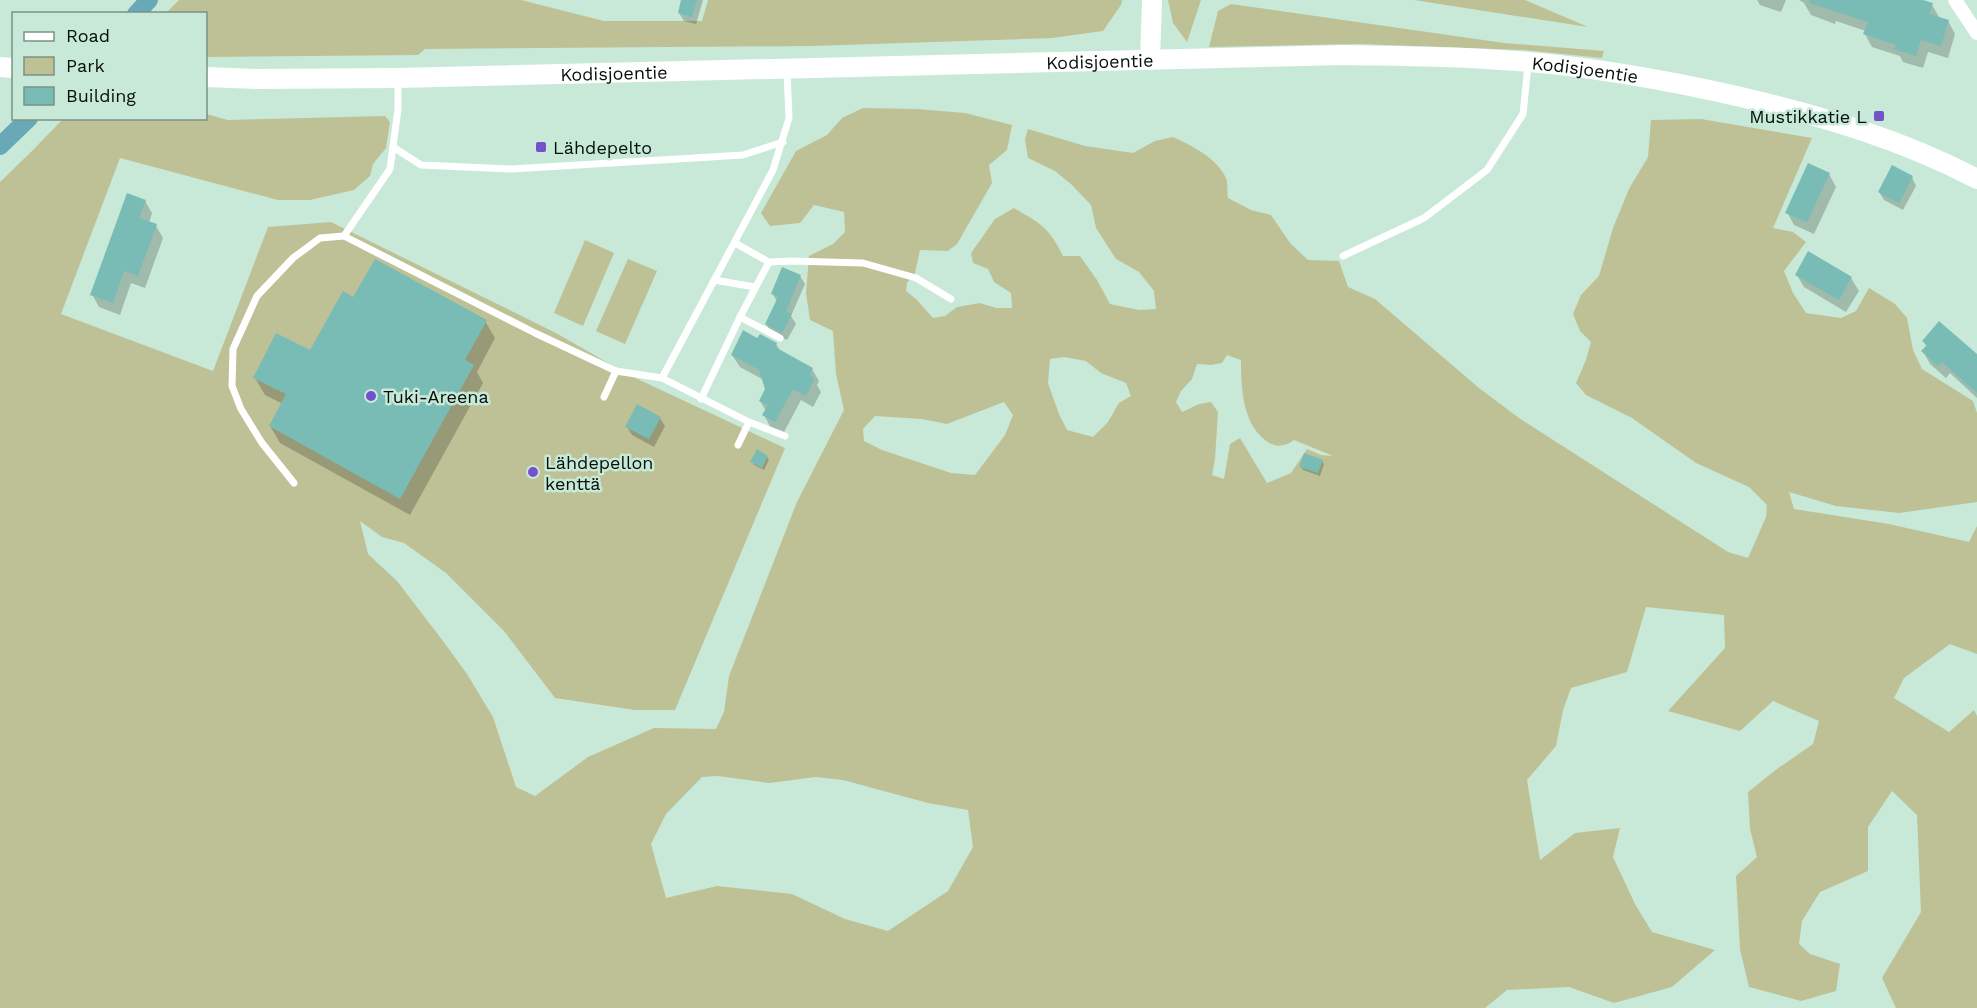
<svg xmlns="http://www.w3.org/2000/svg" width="1977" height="1008" font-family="'Work Sans',sans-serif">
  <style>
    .green { fill: #bec195; fill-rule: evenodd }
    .shadow { fill: #0003 }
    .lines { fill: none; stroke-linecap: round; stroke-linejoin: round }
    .canal { stroke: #69a8b7; stroke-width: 18 }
    .building { fill: #79bcb6 }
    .lane { stroke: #fff; stroke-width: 7 }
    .street { stroke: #fff; stroke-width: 14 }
    .secondary { stroke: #fff; stroke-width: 20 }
    .poi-dot { fill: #7251ca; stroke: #c8e9d8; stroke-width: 2 }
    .labels { text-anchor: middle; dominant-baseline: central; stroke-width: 5; stroke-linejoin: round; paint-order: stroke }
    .street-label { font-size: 18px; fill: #040f09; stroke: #c8e9d8 }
    .poi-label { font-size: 18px; fill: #040f09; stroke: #c8e9d8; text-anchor: start }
  </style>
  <rect width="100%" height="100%" fill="#c8e9d8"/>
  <g class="green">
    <polygon points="179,0 521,0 604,21 702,21 708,0 1122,0 1121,5 1103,31 1052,38 812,46 425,49 418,55 206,57 206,14 166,13"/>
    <polygon points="1168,0 1201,0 1187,42 1173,23"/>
    <polygon points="1414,0 1525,0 1588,27"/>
    <polygon points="1231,4 1504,43 1604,51 1602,58 1524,50 1360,44 1209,47 1218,11"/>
    <path d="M863 108 917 109 965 113 1012 125 1007 150 989 165 992 183 957 244 948 251 920 250 915 273 907 283 906 291 917 300 933 318 945 316 957 307 980 303 996 308H1012L1011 293 994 282 988 269 973 263 971 253 995 219 1014 208C1040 223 1049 227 1063 256H1080L1097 280 1110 304 1139 310 1156 309 1154 291 1139 272 1116 259 1096 228 1091 205 1072 185 1055 171 1028 158 1025 139 1028 129 1085 146 1133 153 1155 141 1173 137C1192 146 1216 157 1226 178 1228 184 1227 192 1228 198L1251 210 1271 215 1290 243 1308 260 1339 261 1348 287 1375 299 1479 388 1519 418 1728 552 1748 558 1766 517 1767 505 1749 487 1696 463 1632 418 1586 395 1576 383 1586 360 1591 342 1580 331 1573 314 1581 295 1599 276 1613 228 1629 189 1648 157 1651 120 1701 119 1812 138 1773 228 1793 232 1806 242 1784 271 1793 293 1806 313 1841 318 1856 311 1869 288 1895 304 1907 318 1913 350 1922 369 1973 401 1977 413V502L1899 513 1836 506 1789 492 1794 509 1889 524 1969 542 1977 526V654L1950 644 1904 678 1894 698 1949 732 1974 710 1977 716V1008H1896L1882 978 1921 912 1917 815 1892 791 1868 827V871L1820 892 1802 921 1799 944 1810 954 1840 964 1836 991 1801 1001 1749 987 1740 949 1736 876 1757 857 1750 829 1748 792 1777 769 1813 744 1819 721 1773 701 1740 731 1668 711 1725 648 1724 615 1646 607 1627 672 1571 688 1563 710 1556 746 1527 780 1540 860 1575 833 1620 828 1613 857 1635 904 1652 932 1715 950 1672 987 1614 1003 1569 987 1507 990 1485 1008H0V182L32 151 63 119 206 118V114L228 120 385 116 390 122 386 148 373 164 370 176 354 190 310 200H278L120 158 61 314 213 371 268 227 331 222 556 333 629 375 785 448 675 710H635L555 698 504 631 446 573 404 543 382 537 360 521 368 554 397 581 443 641 467 674 493 717 516 787 535 796 588 757 654 728 716 729 724 712 729 676 797 502 844 410 836 374 833 331 810 320 806 293 809 256 833 244 845 232 844 212 814 205 800 223 770 226 761 213 796 151 827 135 842 118ZM1227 355 1241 360C1241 386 1242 422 1265 440 1275 448 1284 447 1294 440L1333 456 1321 455 1307 449 1291 473 1267 483 1240 438 1230 444 1224 479 1212 475 1215 459 1218 412 1211 402 1199 404 1182 412 1176 402 1181 391 1192 379 1197 364 1211 365 1222 363ZM1064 357 1086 361 1101 373 1126 383 1131 396 1119 403 1108 422 1093 437 1067 430 1059 414 1048 383 1050 359ZM1004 402 1013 415 1005 435 975 475 951 473 882 450 864 441 863 429 875 416 922 419 947 424ZM718 776 769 783 816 777 843 780 928 803 968 810 973 847 948 891 888 931 845 919 792 894 717 886 666 898 651 844 666 814 702 777Z"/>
    <polygon points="585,240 614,253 583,326 554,313"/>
    <polygon points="628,259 657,271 625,344 596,331"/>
  </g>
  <g class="shadow">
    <polygon points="680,0 703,0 696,24 684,21 679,13 683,1"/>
    <polygon points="1757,0 1786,0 1781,12 1760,5"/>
    <polygon points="1799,0 1917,0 1932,5 1939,17 1948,21 1955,34 1948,58 1928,52 1923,68 1903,62 1900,56 1872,47 1865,34 1866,31 1836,21 1835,24 1811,15 1804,3"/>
    <polygon points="1829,174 1836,187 1814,234 1794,225 1787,212"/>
    <polygon points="1912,177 1916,186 1903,210 1884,200 1879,192"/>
    <polygon points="145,201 152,213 149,223 156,226 163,238 145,288 131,283 120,315 99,307 92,294"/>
    <polygon points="1797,275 1851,278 1859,291 1846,312 1804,287"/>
    <polygon points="800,276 805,284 791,316 796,324 787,340 771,332 766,324 777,302 773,294"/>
    <polygon points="354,299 485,321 495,338 477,372 483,383 410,515 280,443 270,426 283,404 265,395 255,378 311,352"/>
    <polygon points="758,340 776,344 781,352 812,369 819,381 817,385 821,392 813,407 801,400 783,434 771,428 764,415 766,411 760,401 766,390 764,380 740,367 732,355"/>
    <polygon points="1923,341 1977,357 1977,398 1950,373 1946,378 1930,364 1923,351 1927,347"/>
    <polygon points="660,418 665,426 654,447 632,435 627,427"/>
    <polygon points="767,457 769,460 764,470 754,465 752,461"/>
    <polygon points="1322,461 1324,464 1320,476 1303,470 1301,467"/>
  </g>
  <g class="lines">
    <g class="canal">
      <polyline points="136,14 149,0"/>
      <polyline points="0,146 29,118"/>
    </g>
  </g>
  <g class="building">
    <polygon points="681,0 697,0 692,17 678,13"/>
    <polygon points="1810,0 1923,0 1933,3 1929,14 1949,20 1941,46 1921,40 1916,56 1894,49 1896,45 1863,34 1868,22 1809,3"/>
    <polygon points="1808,163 1830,173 1807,222 1785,213"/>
    <polygon points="1892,165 1913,176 1899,203 1878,192"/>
    <polygon points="127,193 146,200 139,218 157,224 138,276 124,271 113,303 90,295"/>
    <polygon points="1808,251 1852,277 1839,300 1795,275"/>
    <polygon points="375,259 487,320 465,360 474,365 400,499 269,426 286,394 253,378 276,333 310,350 343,291 353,297"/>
    <polygon points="782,267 801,275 786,311 792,314 782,333 765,324 778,297 771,294"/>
    <polygon points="1939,321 1977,354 1977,393 1942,362 1938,366 1921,351 1927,345 1922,341"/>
    <polygon points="743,330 757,338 760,334 777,343 775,347 813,368 809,375 815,378 806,396 793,389 775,422 762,415 768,405 759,401 765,389 759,370 731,355"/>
    <polygon points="637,404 661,417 649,439 625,427"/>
    <polygon points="757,449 768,456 762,468 750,462"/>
    <polygon points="1304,453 1323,460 1318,473 1299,467"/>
  </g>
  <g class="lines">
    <g class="lane">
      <polyline points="398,81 398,109 390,169 344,236 535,333 616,371 662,378 749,422 785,436"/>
      <polyline points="393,147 421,165 512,169 743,155 783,142"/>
      <polyline points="735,243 769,262 792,261 863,263 916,278 951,299"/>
      <polyline points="1343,256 1424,218 1487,170 1523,114 1528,65"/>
      <polyline points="714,280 755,287"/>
      <polyline points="740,317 780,338"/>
      <polyline points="662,378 773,170 789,118 787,72"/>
      <polyline points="604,397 616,371"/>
      <polyline points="701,399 740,317 769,262"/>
      <polyline points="738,445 749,422"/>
      <polyline points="294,483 262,443 241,409 232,386 233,349 257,296 293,258 320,238 344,236"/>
    </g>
    <polyline class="street" points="1955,0 1977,33"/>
    <g class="secondary">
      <polyline points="1150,60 1152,0"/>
      <polyline points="0,67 14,68"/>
      <path id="s1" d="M206 77 257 79 398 78 1344 55C1391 56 1438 56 1485 59 1571 63 1657 78 1741 97 1822 116 1903 140 1977 179"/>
    </g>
  </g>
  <g class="poi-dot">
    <rect x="1873" y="110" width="12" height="12" rx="3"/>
    <rect x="535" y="141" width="12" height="12" rx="3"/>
    <circle cx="371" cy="396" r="6"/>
    <circle cx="533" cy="472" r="6"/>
  </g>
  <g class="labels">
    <g class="street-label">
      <text stroke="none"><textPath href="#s1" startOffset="894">Kodisjoentie</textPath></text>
      <text stroke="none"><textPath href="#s1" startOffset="1380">Kodisjoentie</textPath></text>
      <text stroke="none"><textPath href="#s1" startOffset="408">Kodisjoentie</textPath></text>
    </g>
    <g class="poi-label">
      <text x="1867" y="116" text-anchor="end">Mustikkatie L</text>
      <text x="553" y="147">Lähdepelto</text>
      <text x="383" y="396">Tuki-Areena</text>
      <text x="545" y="462">Lähdepellon<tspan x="545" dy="21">kenttä</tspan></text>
    </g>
  </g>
  <rect x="12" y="12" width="195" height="108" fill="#c8e9d8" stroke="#7a9285" stroke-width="1.5"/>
  <rect x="24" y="32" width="30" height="9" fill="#ffffff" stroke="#7a9285" stroke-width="1.5"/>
  <text x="66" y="42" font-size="18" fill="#040f09">Road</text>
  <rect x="24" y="57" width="30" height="18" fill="#bec195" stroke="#7a9285" stroke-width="1.5"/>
  <text x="66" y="72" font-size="18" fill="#040f09">Park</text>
  <rect x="24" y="87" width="30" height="18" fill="#79bcb6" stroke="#7a9285" stroke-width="1.5"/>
  <text x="66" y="102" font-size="18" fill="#040f09">Building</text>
</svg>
